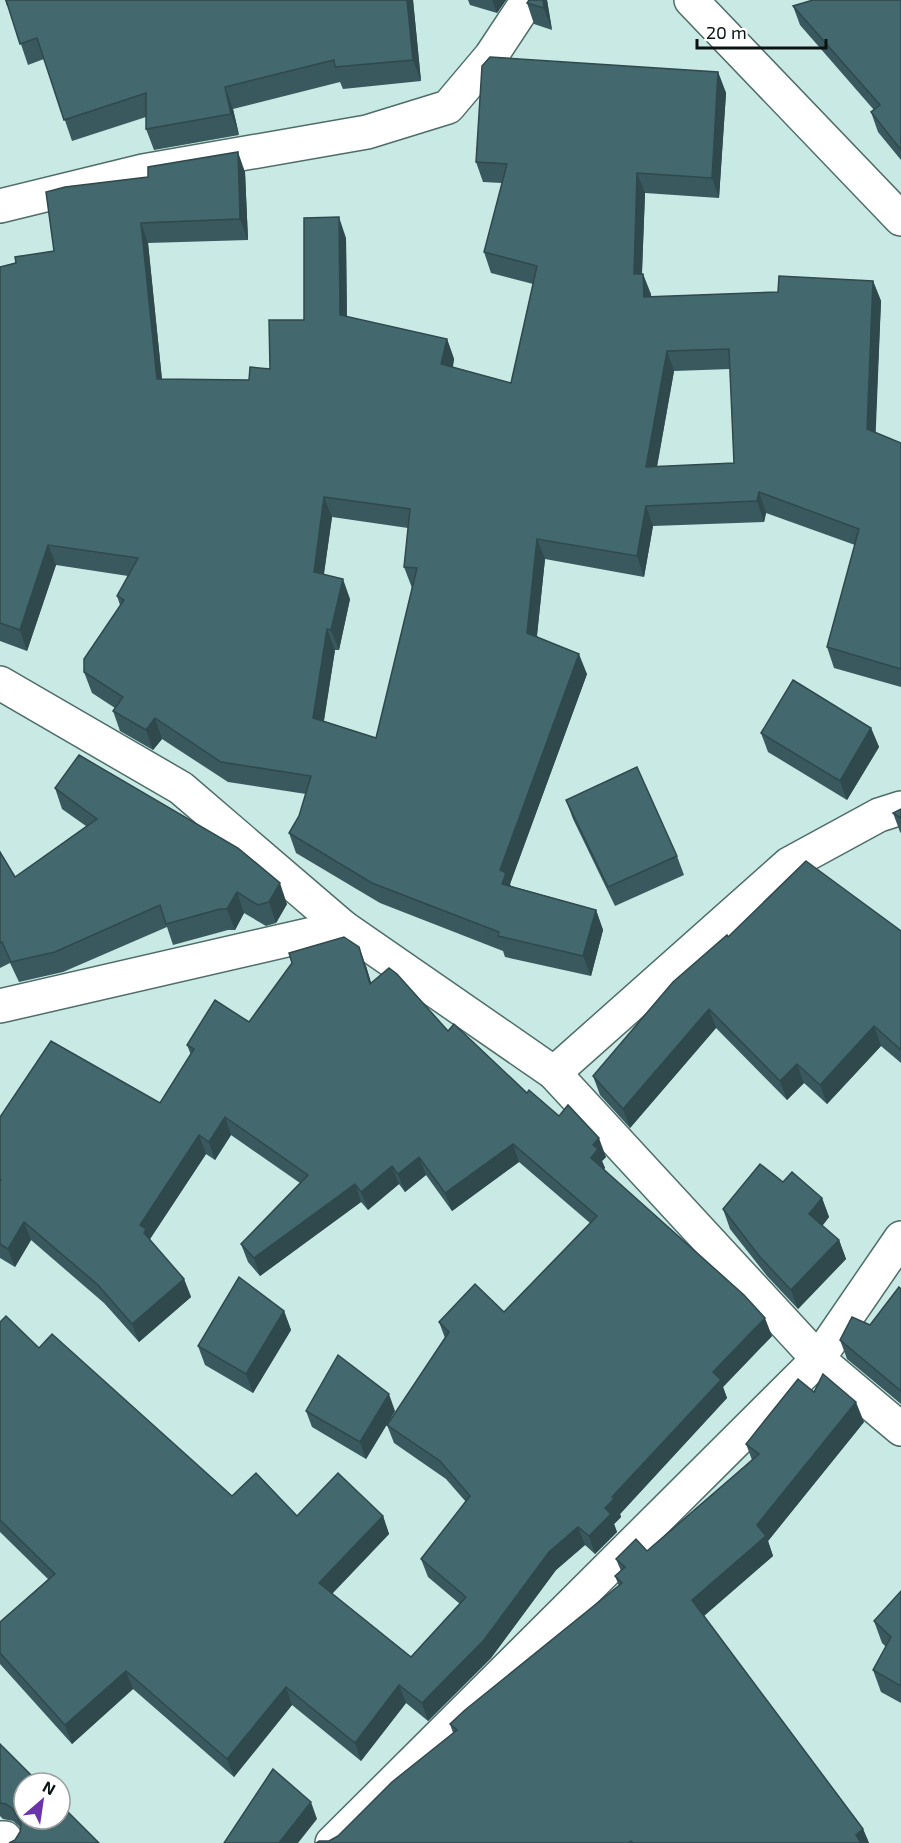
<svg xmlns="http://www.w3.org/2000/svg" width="901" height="1843" font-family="'Exo 2',sans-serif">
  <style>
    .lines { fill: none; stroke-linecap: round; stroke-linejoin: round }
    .minor-casing { stroke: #4f6d68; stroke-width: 36 }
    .minor { stroke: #fff; stroke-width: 33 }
    .wall { fill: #3a595f; fill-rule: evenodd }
    .shaded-wall { fill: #2f494d }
    .building { fill: #43686e; stroke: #2f494d; stroke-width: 1.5; fill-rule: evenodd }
  </style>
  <rect width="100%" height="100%" fill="#c8e9e4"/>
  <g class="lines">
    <g class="minor-casing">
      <g id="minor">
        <polyline points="691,0 901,219"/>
        <polyline points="0,206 143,171 367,132 448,107 491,56 528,0"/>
        <polyline points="0,683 181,788 343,927 554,1073 818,1359 901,1429"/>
        <polyline points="0,1006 343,927"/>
        <polyline points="554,1073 789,864 879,815 901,808"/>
        <polyline points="0,1838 5,1838 9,1843"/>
        <polyline points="332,1843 818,1359 901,1238"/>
      </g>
    </g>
    <use href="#minor" class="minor"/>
  </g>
  <g class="wall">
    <polygon points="5,0 413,0 421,81 343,89 340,82 233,109 239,135 154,150 146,129 146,117 72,141 44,59 28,65 8,6 7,6"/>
    <polygon points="468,0 506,0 497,13 470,5"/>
    <polygon points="547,0 552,30 534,24 527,3"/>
    <polygon points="901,0 901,160 878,132 871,112 874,110 800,25 793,6"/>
    <path d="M718 72 726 93 719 198 645 193 642 274H643L651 297 778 292 873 281 881 301 875 433 901 443V687L834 668 827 647 855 545 766 513 764 522 653 526 644 577 545 559 537 636 587 674 510 884 511 886 596 910 603 930 591 976 505 957 503 951 380 903 296 853 289 833 299 816 306 794 228 782 162 739 153 750 120 731 113 711 115 708 92 693 84 672 120 605 117 596 128 576 56 565 27 651 0 641V267L54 251 245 172 248 240 148 243 162 379 249 380 270 369 304 320 346 238 347 317 447 339 454 359 453 367 511 383 533 284 491 273 484 252 502 183 483 182 476 162ZM730 369 734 463 657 467 674 371ZM332 517 408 528 404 567 412 588 376 738 324 721 335 650H339L350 599 324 574Z"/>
    <polygon points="871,728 879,747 847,800 768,752 761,733"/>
    <polygon points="55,788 287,904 276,923 266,926 244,913 235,930 228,930 173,945 167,927 63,972 19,982 10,963 0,968 0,852 15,877 86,826 62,809"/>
    <polygon points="566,800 677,856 684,875 615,906 573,819"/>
    <polygon points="901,809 901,833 900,832 893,813"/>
    <polygon points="901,931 901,1063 881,1046 827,1104 804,1083 787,1100 716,1028 630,1128 600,1095 593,1076 728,937"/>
    <polygon points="366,966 371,983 448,1031 527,1093 606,1157 602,1161 605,1168 604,1169 772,1336 723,1387 727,1398 620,1514 621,1517 614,1524 617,1532 595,1554 585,1545 556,1570 491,1658 428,1721 406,1703 361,1761 292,1705 234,1777 133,1689 72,1744 0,1664 0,1622 48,1579 0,1532 0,1322 39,1348 232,1496 297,1516 383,1516 389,1534 332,1594 411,1657 460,1604 428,1577 421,1559 466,1502 446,1479 394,1443 387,1425 445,1338 439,1322 504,1312 590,1223 519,1162 452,1211 426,1175 405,1192 399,1184 368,1210 361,1202 260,1276 248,1262 241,1244 300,1183 231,1135 215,1160 206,1154 150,1239 151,1241 184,1279 191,1297 139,1342 104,1303 31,1240 15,1267 0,1258 0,1117 160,1103 191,1055 187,1045 249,1022"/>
    <polygon points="783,1182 822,1198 829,1217 822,1226 839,1240 846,1259 798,1309 767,1276 730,1229 723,1209"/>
    <polygon points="901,1289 901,1404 847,1359 840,1340 870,1325"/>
    <polygon points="284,1311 291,1330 253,1393 205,1365 198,1346"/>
    <polygon points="814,1392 864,1422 768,1541 773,1556 704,1616 863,1829 869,1843 316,1843 329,1841 338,1836 453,1733 450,1724 619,1586 615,1576 621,1571 616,1559 647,1551 752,1460 746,1444"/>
    <polygon points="306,1411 395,1411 366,1459 312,1427"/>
    <polygon points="901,1591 901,1703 881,1692 873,1670 886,1647 882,1643 874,1621"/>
    <polygon points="0,1744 60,1819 15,1840 20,1832 21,1829 19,1826 13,1821 3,1819 0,1816"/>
  </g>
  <g class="shaded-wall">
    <polygon points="407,0 413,0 421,81 413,60"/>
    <polygon points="492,0 506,0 497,13"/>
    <polygon points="543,0 547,0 552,30 544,8"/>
    <polygon points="718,72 726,93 719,198 712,178"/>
    <polygon points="225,87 233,109 239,135 231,114"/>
    <polygon points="238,152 245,172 248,240 240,219"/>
    <polygon points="637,173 645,193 641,295 634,274"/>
    <polygon points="339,217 346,238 347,336 340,315"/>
    <polygon points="141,223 148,243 164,400 157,379"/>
    <polygon points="643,274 651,294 652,317 644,297"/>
    <polygon points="873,281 881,301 875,450 867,429"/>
    <polygon points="447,339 454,359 449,384 441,364"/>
    <polygon points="667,351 674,371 653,488 646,467"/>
    <polygon points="759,492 766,513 764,522 757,501"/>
    <polygon points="324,497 332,517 321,593 314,572"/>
    <polygon points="646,506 653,526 644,577 637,556"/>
    <polygon points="537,539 545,559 535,653 527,633"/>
    <polygon points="48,545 56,565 27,651 20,630"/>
    <polygon points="343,579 350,599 339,650 331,630"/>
    <polygon points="327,629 335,650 321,738 313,718"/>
    <polygon points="579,654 587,674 510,884 513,893 502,884 500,870"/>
    <polygon points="155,718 162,739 153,750 146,730"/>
    <polygon points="871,728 879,747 847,800 840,781"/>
    <polygon points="280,883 287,904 276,923 269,902"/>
    <polygon points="237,892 244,913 235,930 227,909"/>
    <polygon points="596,910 603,930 591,976 583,956"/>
    <polygon points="359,947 366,966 377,1002 370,984"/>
    <polygon points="709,1009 716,1028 630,1128 623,1109"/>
    <polygon points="874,1026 881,1046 827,1104 820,1085"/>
    <polygon points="797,1064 804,1083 787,1100 780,1081"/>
    <polygon points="225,1117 231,1135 215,1160 209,1142"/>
    <polygon points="199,1135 206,1154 150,1239 153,1247 150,1251 140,1225"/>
    <polygon points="599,1138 606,1157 602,1161 605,1168 598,1176 591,1158 593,1145"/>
    <polygon points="513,1144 519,1162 452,1211 445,1193"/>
    <polygon points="419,1157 426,1175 405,1192 398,1174"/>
    <polygon points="392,1166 399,1184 368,1210 361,1192"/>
    <polygon points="355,1184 361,1202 260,1276 254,1258"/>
    <polygon points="822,1198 829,1217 816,1234 809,1214"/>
    <polygon points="24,1222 31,1240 15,1267 8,1249"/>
    <polygon points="839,1240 846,1259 798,1309 791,1290"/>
    <polygon points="184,1279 191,1297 139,1342 132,1324"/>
    <polygon points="284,1311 291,1330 253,1393 246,1374"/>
    <polygon points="765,1318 772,1336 723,1387 727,1398 620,1514 621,1517 614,1524 617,1532 595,1554 589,1536 612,1497 713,1372"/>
    <polygon points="389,1394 395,1411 366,1459 360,1442"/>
    <polygon points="856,1402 864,1422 768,1541 773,1556 699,1620 692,1600 757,1525"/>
    <polygon points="383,1516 389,1534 325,1601 319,1583"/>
    <polygon points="578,1527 585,1545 556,1570 491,1658 428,1721 422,1703 549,1552"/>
    <polygon points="126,1671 133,1689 72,1744 65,1725"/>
    <polygon points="399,1685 406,1703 361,1761 355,1743"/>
    <polygon points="286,1687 292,1705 234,1777 227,1759"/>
    <polygon points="311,1802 317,1819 298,1843 279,1843"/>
    <polygon points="863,1829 869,1843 859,1843 856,1835"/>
  </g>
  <g class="building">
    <polygon points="6,0 407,0 413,60 335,67 334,60 225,87 231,114 146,129 146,93 64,120 37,38 20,44"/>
    <polygon points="529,0 543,0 544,8 527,3"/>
    <polygon points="813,0 901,0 901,150 871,112 880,105 793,6"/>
    <path d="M490 57 718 72 712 178 637 173 634 274H643L644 297 778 292 779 276 873 281 867 429 901 443V669L827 647 859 529 759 492 757 501 646 506 637 556 537 539 527 633 579 654 500 870 506 873 502 884 596 910 583 956 498 936 499 932 372 883 289 833 299 816 311 776 221 762 155 718 146 730 113 711 123 697 84 672V659L124 600 117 596 138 558 48 545 20 630 0 623V267L16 263 15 257 54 251 46 192 65 187 148 177V167L238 152 240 219 141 223 157 379 249 380 250 367 270 369 269 320H304V218L339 217 340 315 447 339 441 364 511 383 537 266 484 252 507 164 476 162 482 66ZM729 349 734 463 646 467 667 351ZM324 497 410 509 404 567 417 568 376 738 313 718 327 629 331 630 343 579 314 572Z"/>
    <polygon points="793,680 871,728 840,781 761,733"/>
    <polygon points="79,755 238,848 280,883 269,902 258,905 237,892 227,909 220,909 166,924 160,905 55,952 11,962 2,942 0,943 0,852 15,877 97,819 55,788"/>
    <polygon points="637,767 677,856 608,887 566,800"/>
    <polygon points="901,809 901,818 893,813"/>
    <polygon points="806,861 901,931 901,1050 874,1026 820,1085 797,1064 780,1081 709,1009 623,1109 593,1076 673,982 727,935 728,937"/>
    <polygon points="344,937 359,947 370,984 389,968 397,974 448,1031 454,1024 527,1093 529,1090 559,1116 568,1105 599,1138 593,1145 598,1149 591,1158 744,1295 765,1318 713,1372 721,1380 612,1497 614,1499 605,1508 611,1514 589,1536 578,1527 549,1552 484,1640 422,1703 399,1685 355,1743 286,1687 227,1759 126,1671 65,1725 0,1653 0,1622 55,1574 0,1520 0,1322 6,1316 39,1348 52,1334 232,1496 256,1473 297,1516 338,1473 383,1516 319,1583 411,1657 466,1597 421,1559 470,1496 440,1461 387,1425 449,1332 439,1322 475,1284 504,1312 597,1216 513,1144 445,1193 419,1157 398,1174 392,1166 361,1192 355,1184 254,1258 241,1244 308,1175 225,1117 209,1142 199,1135 140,1225 146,1229 144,1233 184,1279 132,1324 98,1285 24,1222 8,1249 0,1244 0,1182 1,1180 0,1180 0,1117 51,1041 160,1103 194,1049 187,1045 215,1000 249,1022 292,963 289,953"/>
    <polygon points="760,1164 783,1182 792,1172 822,1198 809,1214 839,1240 791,1290 760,1257 723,1209"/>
    <polygon points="239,1277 284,1311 246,1374 198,1346"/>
    <polygon points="899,1287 901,1289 901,1391 840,1340 852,1317 870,1325"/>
    <polygon points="338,1355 389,1394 360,1442 306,1411"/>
    <polygon points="823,1374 856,1402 757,1525 766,1536 692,1600 863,1829 856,1835 861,1843 633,1843 631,1841 629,1843 316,1843 319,1841 329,1841 338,1836 392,1782 457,1730 450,1724 465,1710 622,1583 615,1576 625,1567 616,1559 636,1539 647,1551 759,1454 746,1444 798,1379 814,1392"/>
    <polygon points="901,1591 901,1686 873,1670 891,1637 874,1621"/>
    <polygon points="0,1744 39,1783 24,1783 24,1819 60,1819 60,1804 99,1843 9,1843 15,1840 20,1832 21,1824 13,1809 6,1804 0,1803"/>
    <polygon points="273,1769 311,1802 279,1843 224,1843"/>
  </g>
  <g transform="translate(42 1801) rotate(29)"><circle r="28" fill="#ffffff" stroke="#9ca1a0" stroke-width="1.5"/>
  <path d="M0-4.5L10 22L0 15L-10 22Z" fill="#6c34aa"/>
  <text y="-9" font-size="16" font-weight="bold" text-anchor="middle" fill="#081312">N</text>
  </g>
  <path d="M697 39v9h129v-9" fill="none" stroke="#081312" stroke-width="3"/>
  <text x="706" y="39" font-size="18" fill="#081312" stroke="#ffffff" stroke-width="4.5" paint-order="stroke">20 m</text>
</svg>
